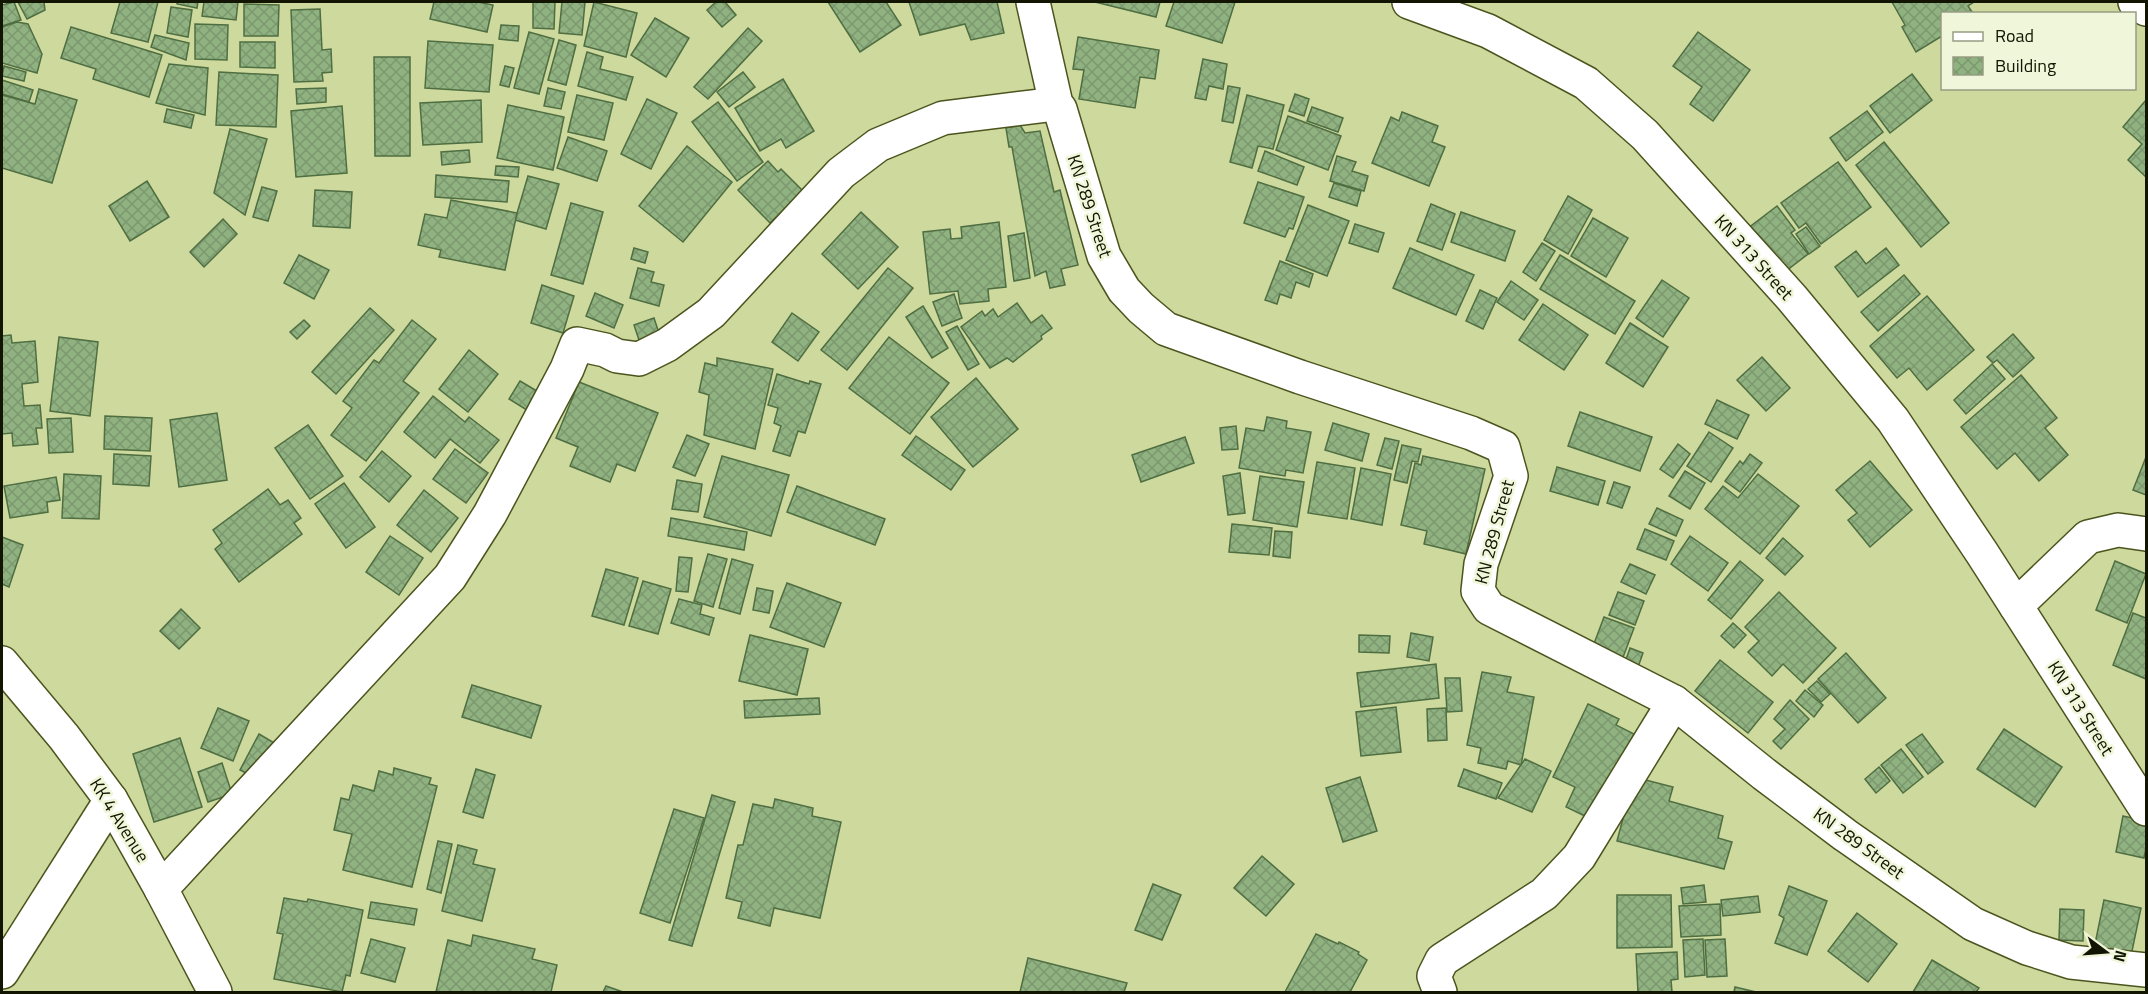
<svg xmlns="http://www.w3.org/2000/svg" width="2148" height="994" font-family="'Titillium Web',sans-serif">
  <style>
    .building { fill: url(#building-cross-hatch); stroke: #4f6e41; stroke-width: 1.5 }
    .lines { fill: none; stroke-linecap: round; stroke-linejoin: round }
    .minor-casing { stroke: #4c541d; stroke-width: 36 }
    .secondary-casing { stroke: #4c541d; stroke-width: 36 }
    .minor { stroke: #fff; stroke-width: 33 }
    .secondary { stroke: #fff; stroke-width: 33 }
    .labels { text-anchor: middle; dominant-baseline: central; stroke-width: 5; stroke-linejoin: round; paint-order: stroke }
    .street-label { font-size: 18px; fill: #121502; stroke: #f0f6d9 }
  </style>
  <defs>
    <pattern id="building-cross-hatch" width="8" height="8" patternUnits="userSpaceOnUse" patternTransform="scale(1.5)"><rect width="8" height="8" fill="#90b281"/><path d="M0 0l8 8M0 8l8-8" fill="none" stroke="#7b986e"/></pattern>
  </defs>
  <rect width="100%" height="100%" fill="#ced99e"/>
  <g class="building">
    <polygon points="14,2 21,20 2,26 2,5"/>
    <polygon points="18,2 44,2 45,10 27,19"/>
    <polygon points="120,2 158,2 148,42 111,33"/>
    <polygon points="177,2 198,2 197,8 177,4"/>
    <polygon points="204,2 238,2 236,20 202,16"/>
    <polygon points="434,2 478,2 493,5 487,32 430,19"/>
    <polygon points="533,2 555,2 554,29 533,28"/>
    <polygon points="562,2 585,2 582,35 559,33"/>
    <polygon points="594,2 637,13 626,57 584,46"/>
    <polygon points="716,2 725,2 736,15 722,27 707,10"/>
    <polygon points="828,2 886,2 901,25 860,52"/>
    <polygon points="909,2 997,2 1004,33 971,40 965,24 920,35"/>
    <polygon points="1095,2 1160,2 1156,17"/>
    <polygon points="1174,2 1235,2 1222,43 1166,26"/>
    <polygon points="1892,2 1974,2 1968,6 1972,12 1968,14 1942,14 1942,36 1916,52 1902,27 1905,25"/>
    <polygon points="244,4 279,5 278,36 244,36"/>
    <polygon points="171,7 192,10 188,37 167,33"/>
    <polygon points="320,9 322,50 331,49 332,72 322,73 323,81 294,82 291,10"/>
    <polygon points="655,18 689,38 666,77 631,55"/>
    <polygon points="17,22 28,24 42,54 37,73 2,63 2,27"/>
    <polygon points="195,24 228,25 227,60 195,59"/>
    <polygon points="501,25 519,26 518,41 499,39"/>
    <polygon points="71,27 162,55 149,97 93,79 96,69 61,58"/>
    <polygon points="748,28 762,41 708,99 694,87"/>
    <polygon points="529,32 554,39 539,94 514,88"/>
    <polygon points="1698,32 1750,70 1713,121 1690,104 1702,87 1673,66"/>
    <polygon points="155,35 189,43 186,60 151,47"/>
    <polygon points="1078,37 1159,50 1155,79 1140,77 1135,108 1079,99 1084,70 1073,69"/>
    <polygon points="559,40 576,45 566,85 548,80"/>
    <polygon points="428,41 493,45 489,92 425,88"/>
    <polygon points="240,42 275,42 275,68 240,67"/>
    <polygon points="587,52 603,57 600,69 633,77 626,100 578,86"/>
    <polygon points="374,57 410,57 410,156 375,156"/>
    <polygon points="1203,59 1227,64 1223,89 1209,86 1206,100 1195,98"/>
    <polygon points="169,64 208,68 205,115 156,103"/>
    <polygon points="4,66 26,72 24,81 2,76"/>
    <polygon points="505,66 514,68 509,87 500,85"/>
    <polygon points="219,72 278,75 276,127 216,125"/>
    <polygon points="743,72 755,87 729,107 717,92"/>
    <polygon points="1912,74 1932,100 1890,133 1870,106"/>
    <polygon points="783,79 814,131 786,148 781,139 760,151 735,108"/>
    <polygon points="2,80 33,90 29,102 2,94"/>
    <polygon points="1228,86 1240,88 1233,123 1222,121"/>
    <polygon points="326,88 326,102 297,104 296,89"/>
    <polygon points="548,88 565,92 561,109 544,106"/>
    <polygon points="39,89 77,100 52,183 2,168 2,95 35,104"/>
    <polygon points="1295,94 1309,99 1304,116 1289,111"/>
    <polygon points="577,95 613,103 604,140 568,132"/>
    <polygon points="1247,95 1284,105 1273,149 1258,146 1252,168 1230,162"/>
    <polygon points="647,99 677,113 651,169 621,154"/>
    <polygon points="481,100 482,142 423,145 420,103"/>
    <polygon points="2146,100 2146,177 2128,160 2142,144 2123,127"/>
    <polygon points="718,102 763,162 737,181 692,122"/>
    <polygon points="508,105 564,117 553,170 497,158"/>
    <polygon points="342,106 347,173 296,177 291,111"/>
    <polygon points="1312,107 1343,118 1338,132 1307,121"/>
    <polygon points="167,109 194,115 191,128 164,122"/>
    <polygon points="1867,111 1883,132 1846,161 1830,138"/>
    <polygon points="1402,112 1438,126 1432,142 1445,147 1429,186 1372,163 1391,117 1399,121"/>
    <polygon points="1288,116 1341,136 1328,170 1276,150"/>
    <polygon points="1020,125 1025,133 1040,131 1054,192 1060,190 1078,265 1061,269 1065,285 1050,288 1046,271 1035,276 1012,147 1009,147 1006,128"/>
    <polygon points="230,129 267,139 245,215 214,193"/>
    <polygon points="568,137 607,151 597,181 557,168"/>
    <polygon points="1884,142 1949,223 1921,247 1856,165"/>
    <polygon points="687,146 732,182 683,242 639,206"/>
    <polygon points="469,150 470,162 442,165 441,152"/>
    <polygon points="1265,151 1304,167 1297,185 1258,171"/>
    <polygon points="1337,156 1356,162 1352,171 1368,176 1364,191 1330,181"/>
    <polygon points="768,161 778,172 781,169 803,191 770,223 738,190"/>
    <polygon points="1838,162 1871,207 1821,244 1806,223 1799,228 1781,203"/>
    <polygon points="496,166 519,167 518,177 495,175"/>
    <polygon points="436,175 509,181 507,202 435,197"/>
    <polygon points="528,176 559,184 546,229 515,220"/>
    <polygon points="147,181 169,217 130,241 109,206"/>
    <polygon points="1258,182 1304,197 1293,229 1289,228 1285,237 1244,223"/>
    <polygon points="1334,183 1361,191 1357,206 1329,197"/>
    <polygon points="262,187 277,191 268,221 253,217"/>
    <polygon points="315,190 352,192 350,228 313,226"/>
    <polygon points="1568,196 1592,210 1568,254 1544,240"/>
    <polygon points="451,200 517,213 505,270 439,257 441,250 418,245 425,214 447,218"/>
    <polygon points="571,203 603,212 583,284 551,275"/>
    <polygon points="1431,204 1455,214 1442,250 1417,241"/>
    <polygon points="1308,205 1349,221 1327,276 1286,260"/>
    <polygon points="1777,206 1795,230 1791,233 1808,254 1782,274 1747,229"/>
    <polygon points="861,212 898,247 858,289 822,254"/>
    <polygon points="1461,212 1515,231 1505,261 1451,242"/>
    <polygon points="1593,218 1628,238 1606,277 1571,256"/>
    <polygon points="223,219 237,234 204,267 190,252"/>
    <polygon points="999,222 1006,287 988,289 989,301 960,304 958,291 930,294 923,232 950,229 951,239 962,238 961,227"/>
    <polygon points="1355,224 1384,233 1378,252 1349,243"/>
    <polygon points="1806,227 1820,246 1809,254 1796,234"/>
    <polygon points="1024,233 1030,278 1014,281 1008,236"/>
    <polygon points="1542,243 1555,251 1536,281 1523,272"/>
    <polygon points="634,248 648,252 645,263 631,259"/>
    <polygon points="1410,248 1474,275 1456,315 1393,288"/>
    <polygon points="1886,248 1899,265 1858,297 1835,267 1856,251 1866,264"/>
    <polygon points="299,255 329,270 314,299 284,283"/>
    <polygon points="1560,255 1635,301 1615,334 1540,289"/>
    <polygon points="1280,261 1313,274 1309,287 1296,282 1291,298 1280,294 1277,304 1265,300"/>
    <polygon points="638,268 654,272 651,282 664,285 659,306 630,298"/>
    <polygon points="888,268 913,288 847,370 821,350"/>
    <polygon points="1904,275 1920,294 1878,331 1861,312"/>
    <polygon points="1662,280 1689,298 1663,337 1636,318"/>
    <polygon points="1511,281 1538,300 1524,320 1497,302"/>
    <polygon points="542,285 574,296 563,333 531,323"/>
    <polygon points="1480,290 1497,298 1483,329 1466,321"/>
    <polygon points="595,293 623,305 614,328 586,316"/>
    <polygon points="954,294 962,318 942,326 933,302"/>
    <polygon points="1927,296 1974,350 1927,390 1909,368 1897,378 1870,346"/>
    <polygon points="1017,303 1031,323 1042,315 1052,328 1041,336 1042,339 1013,362 1007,358 990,368 961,327 982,311 985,316 993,309 998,317"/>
    <polygon points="1543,304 1588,335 1564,370 1519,340"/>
    <polygon points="923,306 948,348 932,358 906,317"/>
    <polygon points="370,308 394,330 336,394 312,372"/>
    <polygon points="792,313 819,332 798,361 772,342"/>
    <polygon points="654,318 659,333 639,340 634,325"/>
    <polygon points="304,320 310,326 297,339 290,332"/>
    <polygon points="412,320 436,339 403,381 419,393 366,461 331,435 352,408 343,401 374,360 379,363"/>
    <polygon points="1630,323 1668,347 1643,387 1606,363"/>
    <polygon points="957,326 979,364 968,370 946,332"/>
    <polygon points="2013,334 2034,358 2013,377 1997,360 1993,363 1987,357"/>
    <polygon points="11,335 12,343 35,341 38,382 22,384 24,406 40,405 42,428 36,428 38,444 13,446 12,433 2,434 2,336"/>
    <polygon points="59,337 98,342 90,416 50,411"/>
    <polygon points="889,337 949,383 910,434 849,388"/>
    <polygon points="469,350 498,374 468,412 439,389"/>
    <polygon points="1762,357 1790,388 1766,411 1737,380"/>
    <polygon points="717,358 773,369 755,449 704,435 709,395 699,392 705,363 717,366"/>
    <polygon points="1992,364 2005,379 1966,414 1954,400"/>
    <polygon points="777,374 809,384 810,381 821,384 805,433 798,431 790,456 773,451 781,426 774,423 778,408 768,405"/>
    <polygon points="2021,375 2057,418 2045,428 2068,455 2039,481 2015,453 1997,469 1961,427"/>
    <polygon points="976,378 1018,429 973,467 931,417"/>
    <polygon points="520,381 542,394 530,412 509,399"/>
    <polygon points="579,382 658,413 635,471 617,464 610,482 570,466 578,447 556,438"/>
    <polygon points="433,396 465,422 469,417 499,440 480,463 450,439 435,458 404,432"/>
    <polygon points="1717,400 1749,415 1737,439 1705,424"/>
    <polygon points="1580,412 1652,437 1640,471 1568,446"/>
    <polygon points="217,413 227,480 179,487 170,420"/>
    <polygon points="105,416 152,418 150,451 104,449"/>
    <polygon points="1267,417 1287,421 1286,428 1311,432 1303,473 1286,470 1285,476 1239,468 1246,428 1264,431"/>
    <polygon points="71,418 73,452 49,453 47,419"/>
    <polygon points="1333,423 1369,434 1362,461 1325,450"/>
    <polygon points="308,425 343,476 310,499 275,448"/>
    <polygon points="1236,426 1238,449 1222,450 1220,428"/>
    <polygon points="1709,432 1733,448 1711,482 1687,466"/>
    <polygon points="687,435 709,444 695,476 673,467"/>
    <polygon points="916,436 965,470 951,490 902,455"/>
    <polygon points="1185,437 1194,463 1141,482 1132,455"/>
    <polygon points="1385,438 1399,441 1392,469 1377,465"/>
    <polygon points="1678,444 1690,454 1673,478 1660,469"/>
    <polygon points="1402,445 1421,449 1418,462 1412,461 1407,483 1394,480"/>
    <polygon points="455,449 488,473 466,503 433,479"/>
    <polygon points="382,451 411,476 389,502 360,477"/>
    <polygon points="114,454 151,456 149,486 113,484"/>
    <polygon points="1750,454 1762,463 1740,492 1725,481 1740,461 1743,464"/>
    <polygon points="722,456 789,475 771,536 704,517"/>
    <polygon points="1423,456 1485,469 1466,554 1424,544 1427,531 1401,525 1415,463 1421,465"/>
    <polygon points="2146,457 2146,495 2133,490"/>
    <polygon points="1870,461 1912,510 1870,547 1848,520 1857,513 1836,490"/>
    <polygon points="1317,462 1355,468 1347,519 1308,513"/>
    <polygon points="1557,467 1605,481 1598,505 1550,491"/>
    <polygon points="1361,468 1391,474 1382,525 1351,519"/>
    <polygon points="1685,471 1705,483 1690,509 1669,496"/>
    <polygon points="1240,473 1245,513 1228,515 1223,476"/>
    <polygon points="64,474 101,476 99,519 62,518"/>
    <polygon points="1758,474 1799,506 1760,554 1705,509 1723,486 1738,498"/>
    <polygon points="1260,476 1304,482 1297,527 1253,520"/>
    <polygon points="56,477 60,500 47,502 48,512 10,518 4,486"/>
    <polygon points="677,480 702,484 698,512 672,509"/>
    <polygon points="1614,482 1630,487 1622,508 1607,503"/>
    <polygon points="344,483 375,527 346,548 315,504"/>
    <polygon points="797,486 885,519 875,545 787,512"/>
    <polygon points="268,489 280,505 288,500 301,518 294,523 302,534 239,582 215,549 222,543 213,530"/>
    <polygon points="424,490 458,518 431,552 397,525"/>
    <polygon points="1657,508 1683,520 1676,536 1649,524"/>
    <polygon points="671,518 747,532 744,550 668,536"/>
    <polygon points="1232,524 1272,528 1269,555 1229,552"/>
    <polygon points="1645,529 1674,541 1666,560 1637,549"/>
    <polygon points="1275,531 1292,532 1290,558 1273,556"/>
    <polygon points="390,536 423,558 399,595 366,572"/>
    <polygon points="1690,536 1728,563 1708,591 1671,564"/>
    <polygon points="2,537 23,545 9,587 2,584"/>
    <polygon points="1783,538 1803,556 1785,575 1766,558"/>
    <polygon points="708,554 727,559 713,607 694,601"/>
    <polygon points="679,557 692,558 688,592 676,591"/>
    <polygon points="732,559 753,565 740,614 719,608"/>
    <polygon points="1740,561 1763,580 1731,619 1708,600"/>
    <polygon points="2115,561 2146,574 2127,623 2096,610"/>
    <polygon points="1630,564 1655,575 1646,594 1621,582"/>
    <polygon points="606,569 638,578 624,625 592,616"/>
    <polygon points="643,581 671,589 658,634 629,626"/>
    <polygon points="787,583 841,603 824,647 770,627"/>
    <polygon points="757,588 773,591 769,613 753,610"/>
    <polygon points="1618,592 1644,601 1635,625 1609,615"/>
    <polygon points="1779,592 1836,648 1803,683 1783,664 1772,676 1748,652 1759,641 1745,627"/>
    <polygon points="679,599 702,605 700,614 714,618 709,635 671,623"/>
    <polygon points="181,609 200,628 179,649 160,631"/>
    <polygon points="2133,613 2146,618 2146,679 2113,665"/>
    <polygon points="1604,617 1634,628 1622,660 1592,649"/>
    <polygon points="1733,623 1746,635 1734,648 1721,636"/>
    <polygon points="1411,633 1433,637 1429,661 1407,657"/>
    <polygon points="750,635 808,649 797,695 739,681"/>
    <polygon points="1359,635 1390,636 1389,653 1359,652"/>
    <polygon points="1630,648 1643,653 1637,670 1624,665"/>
    <polygon points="1846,653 1886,698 1858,723 1818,679"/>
    <polygon points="1720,660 1773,702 1748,733 1695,691"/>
    <polygon points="1436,664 1439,698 1361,707 1357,673"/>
    <polygon points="1482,672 1511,677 1507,692 1534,697 1521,765 1508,761 1506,769 1478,763 1481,748 1467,745"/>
    <polygon points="1445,678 1460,678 1462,711 1447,712"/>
    <polygon points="1817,681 1830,694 1821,702 1808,689"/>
    <polygon points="472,685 541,706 531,738 462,717"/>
    <polygon points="1805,690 1823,705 1814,717 1796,701"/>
    <polygon points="819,698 820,714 745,718 744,701"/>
    <polygon points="1790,700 1809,719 1781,749 1773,741 1785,729 1774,719"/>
    <polygon points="1588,704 1619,719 1616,725 1634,734 1593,820 1566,807 1575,787 1553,777"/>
    <polygon points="1396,707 1401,752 1361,756 1356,712"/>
    <polygon points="218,708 249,721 233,761 201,748"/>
    <polygon points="1446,708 1447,740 1428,741 1427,709"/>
    <polygon points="2004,729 2062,767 2035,807 1977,769"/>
    <polygon points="259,734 276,744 257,779 240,770"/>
    <polygon points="1922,734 1943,762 1928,774 1906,745"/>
    <polygon points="180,738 202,807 154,822 133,754"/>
    <polygon points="1901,749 1923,777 1903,793 1881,765"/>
    <polygon points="1525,759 1551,771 1532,812 1498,798"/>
    <polygon points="222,763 232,794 208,802 198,772"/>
    <polygon points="1879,767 1890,781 1876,793 1865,779"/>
    <polygon points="394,768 431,778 429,784 437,786 412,887 343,870 352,834 334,830 341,798 349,800 353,785 374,791 379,771 393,775"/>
    <polygon points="476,769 495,775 483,818 463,812"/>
    <polygon points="1464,769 1502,783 1496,799 1458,786"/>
    <polygon points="1360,777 1377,831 1343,842 1326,788"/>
    <polygon points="1634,777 1673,787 1669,801 1723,816 1718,838 1732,842 1724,869 1617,841"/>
    <polygon points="712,795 735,802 692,946 669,940"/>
    <polygon points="775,799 813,808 812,816 841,822 820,918 774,908 770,926 738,918 742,902 726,898 738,845 743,845 753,804 773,808"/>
    <polygon points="674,809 704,818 670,923 640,913"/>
    <polygon points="2123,816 2146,821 2146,848 2144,858 2116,852"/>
    <polygon points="438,841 452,844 441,893 427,889"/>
    <polygon points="458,845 477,850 473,864 495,869 482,921 442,911"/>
    <polygon points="1262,856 1294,884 1266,916 1234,888"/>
    <polygon points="1153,884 1181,895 1162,940 1135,930"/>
    <polygon points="1704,885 1706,902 1683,904 1681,888"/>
    <polygon points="1789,886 1827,901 1807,955 1775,943 1784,918 1779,915"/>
    <polygon points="1617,895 1671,895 1672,947 1617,948"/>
    <polygon points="1758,896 1760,912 1723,916 1721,900"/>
    <polygon points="284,898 307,902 308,899 363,910 350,976 346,975 342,992 274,979 283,934 277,933"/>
    <polygon points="2104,900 2141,908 2131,956 2094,949"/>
    <polygon points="371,902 417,909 414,925 368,918"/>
    <polygon points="1720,904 1721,935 1681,937 1679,906"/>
    <polygon points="2060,909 2084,910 2083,941 2059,940"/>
    <polygon points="1857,913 1897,944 1868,982 1828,951"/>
    <polygon points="1316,934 1338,944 1339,942 1359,952 1358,954 1367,960 1350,992 1285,992"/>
    <polygon points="473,935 535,949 532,959 557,965 551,992 436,992 448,940 471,946"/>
    <polygon points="371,939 405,948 395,982 361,973"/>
    <polygon points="1703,939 1705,975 1685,977 1683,940"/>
    <polygon points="1725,939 1727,976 1707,977 1705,940"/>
    <polygon points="1677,952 1678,979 1671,980 1672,992 1638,992 1636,954"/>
    <polygon points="1028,958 1127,983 1124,992 1020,992"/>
    <polygon points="1932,960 1979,988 1976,992 1913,992"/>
    <polygon points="606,986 623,992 603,992"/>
    <polygon points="1735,987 1756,992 1734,992"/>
  </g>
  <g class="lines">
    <g class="minor-casing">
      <g id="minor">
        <polyline points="1033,2 1056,104 1060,109 1104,256 1124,290 1141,308 1166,329 1300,377 1471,433 1503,447 1511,476 1481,564 1478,591 1489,608 1674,702 1764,774 1845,835 1973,924 2027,948 2071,962 2146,970"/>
        <polyline points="1409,2 1488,31 1586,83 1645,135 1792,298 1893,420 1982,553 2146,809"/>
        <polyline points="2135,2 2146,9"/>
        <polyline points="2016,606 2088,537 2118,530 2146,534"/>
        <polyline points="161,889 450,577 490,514 567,369 577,344 605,350 617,356 639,359 667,345 711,313 841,173 878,145 943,118 1056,104"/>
        <polyline points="2,972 111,800"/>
        <polyline points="1440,992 1434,976 1442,960 1544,894 1579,857 1674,702"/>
      </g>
    </g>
    <g class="secondary-casing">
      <polyline id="secondary" points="2,663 64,737 111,800 161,889 215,992"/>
    </g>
    <use href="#minor" class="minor"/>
    <use href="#secondary" class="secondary"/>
  </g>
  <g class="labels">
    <g class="street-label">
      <text transform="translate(1090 206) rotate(72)">KN 289 Street</text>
      <text transform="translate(1754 257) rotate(48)">KN 313 Street</text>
      <text transform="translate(1494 532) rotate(-75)">KN 289 Street</text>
      <text transform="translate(2081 708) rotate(58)">KN 313 Street</text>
      <text transform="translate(120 820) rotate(58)">KK 4 Avenue</text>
      <text transform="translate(1859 843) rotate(36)">KN 289 Street</text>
    </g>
  </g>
  <rect width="2148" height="994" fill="none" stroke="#121502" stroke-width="6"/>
  <rect x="1941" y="12" width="195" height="78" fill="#f0f6d9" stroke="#979c83" stroke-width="1.5"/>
  <rect x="1953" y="32" width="30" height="9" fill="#ffffff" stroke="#979c83" stroke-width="1.5"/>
  <text x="1995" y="42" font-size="18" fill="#121502">Road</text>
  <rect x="1953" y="57" width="30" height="18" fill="url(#building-cross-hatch)" stroke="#979c83" stroke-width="1.5"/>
  <text x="1995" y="72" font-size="18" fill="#121502">Building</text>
  <g transform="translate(2106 952) rotate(106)" stroke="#f0f6d9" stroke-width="4.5" paint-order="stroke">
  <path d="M0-4.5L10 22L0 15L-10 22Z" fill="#121502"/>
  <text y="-9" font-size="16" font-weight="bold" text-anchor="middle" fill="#121502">N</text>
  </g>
</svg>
